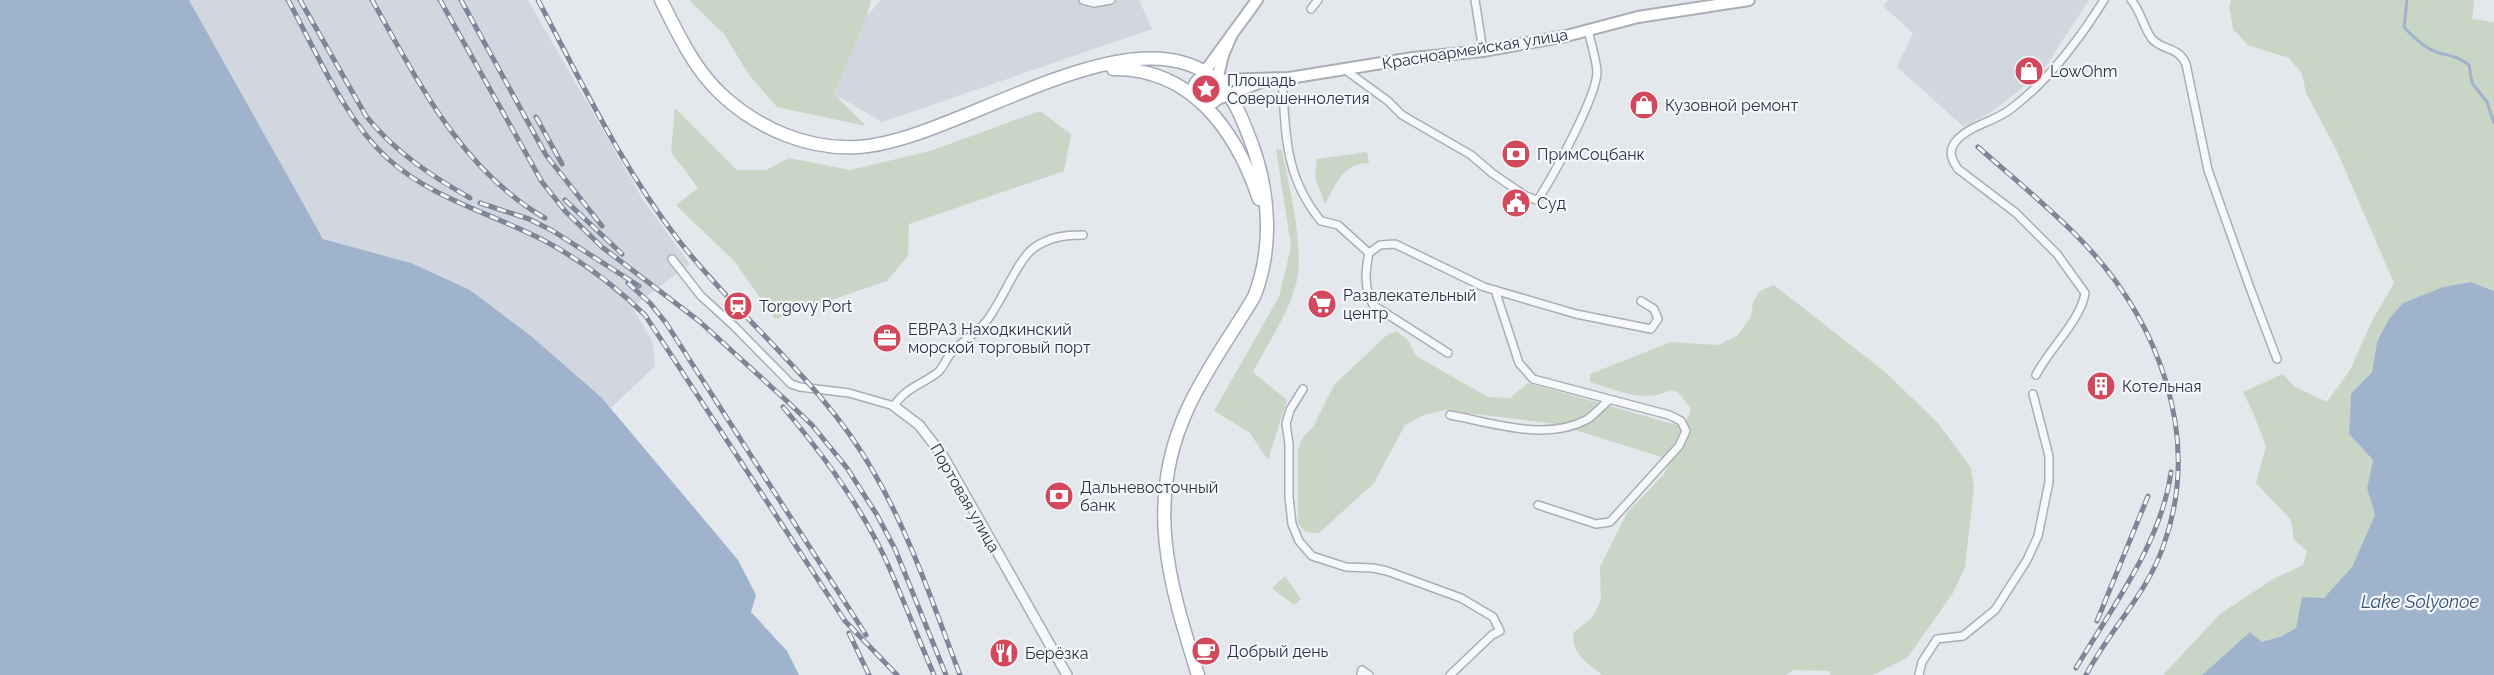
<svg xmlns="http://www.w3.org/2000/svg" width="2494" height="675" font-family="Raleway,sans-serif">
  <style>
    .built { fill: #d2d6de }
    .green { fill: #c9d6c5 }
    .water { fill: #9fb4cc }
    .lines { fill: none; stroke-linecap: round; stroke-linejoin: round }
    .stream { stroke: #9fb4cc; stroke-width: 3 }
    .minor-casing { stroke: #a9aeb7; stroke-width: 10 }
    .tertiary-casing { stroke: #a9aeb7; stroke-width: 12 }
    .secondary-casing { stroke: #a9aeb7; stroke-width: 14 }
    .primary-casing { stroke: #a3abb8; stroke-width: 15 }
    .minor { stroke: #f7f8fa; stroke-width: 7 }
    .tertiary { stroke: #f7f8fa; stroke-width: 9 }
    .secondary { stroke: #fff; stroke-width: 10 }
    .primary { stroke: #fff; stroke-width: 12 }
    .rail-casing { stroke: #7d8696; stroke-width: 5 }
    .rail { stroke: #f4f6f9; stroke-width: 3; stroke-dasharray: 9; stroke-linecap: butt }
    .labels { text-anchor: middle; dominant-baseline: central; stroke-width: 4.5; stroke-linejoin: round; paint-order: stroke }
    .street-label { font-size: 16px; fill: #2b3445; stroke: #f4f6f9 }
    .poi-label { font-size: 16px; fill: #2b3445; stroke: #f4f6f9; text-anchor: start }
    .water-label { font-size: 18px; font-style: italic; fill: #34527a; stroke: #f4f6f9 }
  </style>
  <rect width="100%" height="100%" fill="#e4e7ec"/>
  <g class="built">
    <polygon points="189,0 528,0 643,200 690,264 632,307 653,343 655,366 611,408 602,398 411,263 323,239"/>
    <polygon points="881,0 1139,0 1152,29 882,122 834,94 867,16"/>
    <polygon points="1888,0 2089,0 2046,66 2031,81 1991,112 1964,127 1897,67 1913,33 1883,6"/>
  </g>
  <g class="green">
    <polygon points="689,0 871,0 867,16 834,94 866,126 777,107 749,75 724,34"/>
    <polygon points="2231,0 2474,0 2472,19 2494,22 2494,291 2471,282 2443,287 2403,303 2377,342 2372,372 2351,395 2349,434 2373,460 2367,488 2375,515 2352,567 2343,578 2296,628 2282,636 2262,642 2250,632 2202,675 2163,675 2220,614 2273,579 2303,565 2307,551 2294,540 2291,520 2256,483 2266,446 2254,415 2243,392 2283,374 2295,387 2327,402 2350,370 2372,321 2394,283 2336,149 2306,93 2302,74 2289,58 2248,45 2233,29 2229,7"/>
    <polygon points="675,108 737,170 766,170 789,158 850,170 930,151 1040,111 1071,134 1064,171 909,224 908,256 887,281 775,319 735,262 676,205 698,188 671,152"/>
    <path d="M1276 148 1282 151C1289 186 1304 244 1297 280 1290 312 1268 343 1253 372L1287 400 1268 460 1249 432 1214 411 1279 297 1291 247Z"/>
    <path d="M1367 152 1369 163C1342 163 1336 185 1325 204L1315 177 1317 159Z"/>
    <path d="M1774 285 1885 372 1938 423 1971 468 1974 488 1965 567 1953 593 1907 658 1873 675H1830V671L1793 670 1786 675H1602C1587 662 1570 654 1574 632L1592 618 1601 600 1600 567 1627 513 1664 474 1671 460 1556 424 1445 410 1424 415 1405 425 1374 483 1319 533C1308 533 1303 532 1298 522V449L1303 437 1313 427 1334 385 1388 334 1397 332 1408 340 1416 356 1488 397 1510 398 1528 383 1677 425 1687 420 1691 409 1678 392 1670 390C1645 404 1616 390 1590 382V374L1671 342 1718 345 1737 336 1751 317 1753 302 1760 291Z"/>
    <polygon points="1285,576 1301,599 1294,605 1272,588"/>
  </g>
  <g class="water">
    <polygon points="0,0 189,0 323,239 411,263 470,290 531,336 602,398 738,560 756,595 751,612 787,651 799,675 0,675"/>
    <polygon points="2471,282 2494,291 2494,675 2202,675 2250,632 2262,642 2282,636 2296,628 2302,597 2324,598 2352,567 2375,515 2367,488 2373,460 2349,434 2351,394 2372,372 2377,342 2389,319 2403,303 2443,287"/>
  </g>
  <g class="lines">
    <path class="stream" d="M2407 0 2404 27C2413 37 2426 49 2439 53 2454 57 2455 55 2469 65L2472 83 2487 102 2494 123"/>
    <g class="minor-casing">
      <g id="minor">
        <polyline points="1083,0 1094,3 1111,0"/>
        <polyline points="1475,0 1483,51"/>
        <path d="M2131 0C2141 11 2143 27 2152 39 2163 51 2178 46 2186 64L2208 170 2250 288 2277 359"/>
        <polyline points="1311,9 1318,0"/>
        <path d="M1344 69 1388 101 1402 115 1471 155 1492 173 1524 195 1536 200 1539 198C1553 176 1598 94 1597 71 1596 58 1591 44 1588 30"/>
        <path d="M1282 79C1286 134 1284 176 1321 221L1338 225 1369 253"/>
        <polyline points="1369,253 1380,245 1395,244 1484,287 1576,314 1651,329 1658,319 1654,309 1641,301"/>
        <path d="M1369 253C1365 272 1364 288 1373 305L1448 353"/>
        <path d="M672 259 701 296 734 326 791 384 800 387 849 393 894 406C905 388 921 385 937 373 944 368 946 357 953 351 963 341 975 334 984 324 1001 305 1017 259 1035 247 1050 237 1065 235 1083 235"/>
        <polyline points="1495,290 1519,363 1533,379 1669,415 1681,421 1686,431 1679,446 1610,522 1596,524 1538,505"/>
        <path d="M2036 375C2049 349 2081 320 2085 293L2057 254 2016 213 1958 169C1951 159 1948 151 1956 141 1969 126 1992 122 2008 111 2047 83 2079 40 2104 0"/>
        <polyline points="1303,389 1290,410 1286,424 1289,444 1289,497 1292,524 1299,541 1312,556 1346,567 1373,568 1387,571 1461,598 1493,617 1500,631 1492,635 1450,675"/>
        <path d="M1450 415C1494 423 1546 442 1588 419 1595 414 1602 406 1609 400"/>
        <polyline points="1361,675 1362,670 1369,675"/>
        <polyline points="1919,675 1922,662 1937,639 1963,636 1995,610 2027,560 2038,536 2049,482 2049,456 2033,394"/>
      </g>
    </g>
    <g class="tertiary-casing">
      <polyline id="tertiary" points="894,406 919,425 943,456 1067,675"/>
    </g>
    <g class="secondary-casing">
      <g id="secondary">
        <polyline points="1232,34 1223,55 1217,80 1289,78 1413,58 1483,51 1566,36 1638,17 1749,0"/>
        <polyline points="1198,81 1257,0"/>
        <polyline points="1215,100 1261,82"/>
      </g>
    </g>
    <g class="primary-casing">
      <g id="primary">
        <path d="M661 0C678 34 694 69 722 95 759 129 808 150 858 147 955 142 1131 7 1216 80 1235 97 1244 123 1253 147 1270 195 1273 249 1254 297 1232 334 1206 369 1188 408 1144 502 1169 582 1198 675"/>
        <path d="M1113 69C1192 68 1236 131 1259 199"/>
        <circle cx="1207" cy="90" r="13"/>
      </g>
    </g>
    <use href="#minor" class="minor"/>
    <use href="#tertiary" class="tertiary"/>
    <use href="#secondary" class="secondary"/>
    <use href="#primary" class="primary"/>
    <g class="rail-casing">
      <g id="rail">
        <path d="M288 0C316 51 344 118 386 157 430 198 491 213 543 240 581 260 614 285 645 315L845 621 897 675"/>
        <path d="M300 0 366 116C395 152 430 175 470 198"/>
        <path d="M372 0C418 81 461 170 545 218"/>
        <polyline points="440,0 542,182 565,211 602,247 699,321 789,403 812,425 847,468 877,515 895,549 946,675"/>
        <polyline points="461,0 546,155 602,226"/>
        <path d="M538 0C582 83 622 168 680 242 742 321 823 383 873 471 910 534 934 607 960 675"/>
        <polyline points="536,117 562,164"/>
        <path d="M1978 147C2011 176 2045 204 2076 235 2157 316 2204 435 2163 547 2147 593 2109 631 2086 675"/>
        <polyline points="565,200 622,254"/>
        <polyline points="480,203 529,219 553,231 639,286"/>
        <polyline points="628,283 650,303 666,323 866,635"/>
        <path d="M783 407C822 453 858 502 884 556 902 595 917 636 934 675"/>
        <polyline points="2097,621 2148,496"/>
        <polyline points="849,633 869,675"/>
        <path d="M2076 668C2112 607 2161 544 2171 472"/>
      </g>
    </g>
    <use href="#rail" class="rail"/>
  </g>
  <defs>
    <g id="shop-disc" transform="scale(1.5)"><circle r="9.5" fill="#d1495b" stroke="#f4f6f9"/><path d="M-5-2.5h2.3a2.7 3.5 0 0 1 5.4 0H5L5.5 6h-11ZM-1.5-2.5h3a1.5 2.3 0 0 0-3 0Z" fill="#fff"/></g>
    <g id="sight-disc" transform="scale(1.5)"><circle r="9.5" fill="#d1495b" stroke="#f4f6f9"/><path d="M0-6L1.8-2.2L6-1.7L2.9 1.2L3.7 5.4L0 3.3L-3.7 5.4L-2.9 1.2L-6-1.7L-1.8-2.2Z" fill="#fff"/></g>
    <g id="bank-disc" transform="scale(1.5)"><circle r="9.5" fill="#d1495b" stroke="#f4f6f9"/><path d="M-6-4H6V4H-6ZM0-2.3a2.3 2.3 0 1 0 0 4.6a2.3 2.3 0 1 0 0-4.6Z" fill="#fff"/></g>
    <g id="civic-disc" transform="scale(1.5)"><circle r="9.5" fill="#d1495b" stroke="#f4f6f9"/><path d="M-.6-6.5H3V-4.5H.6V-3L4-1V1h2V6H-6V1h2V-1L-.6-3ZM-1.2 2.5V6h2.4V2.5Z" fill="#fff"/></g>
    <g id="supermarket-disc" transform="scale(1.5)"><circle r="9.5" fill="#d1495b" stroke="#f4f6f9"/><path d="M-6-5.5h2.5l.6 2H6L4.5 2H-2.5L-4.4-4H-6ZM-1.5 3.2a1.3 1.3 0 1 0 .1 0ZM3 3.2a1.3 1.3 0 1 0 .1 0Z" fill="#fff"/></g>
    <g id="station-disc" transform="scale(1.5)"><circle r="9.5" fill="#d1495b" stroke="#f4f6f9"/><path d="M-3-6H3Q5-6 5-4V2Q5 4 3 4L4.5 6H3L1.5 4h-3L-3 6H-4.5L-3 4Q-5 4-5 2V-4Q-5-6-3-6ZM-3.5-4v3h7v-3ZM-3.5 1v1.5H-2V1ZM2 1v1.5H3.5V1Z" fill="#fff"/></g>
    <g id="office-disc" transform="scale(1.5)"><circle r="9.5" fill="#d1495b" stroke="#f4f6f9"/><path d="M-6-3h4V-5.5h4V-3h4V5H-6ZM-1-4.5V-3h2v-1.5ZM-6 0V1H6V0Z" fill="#fff"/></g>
    <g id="building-disc" transform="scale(1.5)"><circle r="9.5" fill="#d1495b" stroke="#f4f6f9"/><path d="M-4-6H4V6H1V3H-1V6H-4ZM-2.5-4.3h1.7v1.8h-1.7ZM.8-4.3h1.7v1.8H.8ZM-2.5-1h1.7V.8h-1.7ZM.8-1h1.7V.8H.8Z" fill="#fff"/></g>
    <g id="cafe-disc" transform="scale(1.5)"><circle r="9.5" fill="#d1495b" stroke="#f4f6f9"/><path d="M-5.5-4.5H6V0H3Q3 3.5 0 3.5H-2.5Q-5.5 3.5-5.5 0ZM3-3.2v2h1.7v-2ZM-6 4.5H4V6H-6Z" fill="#fff"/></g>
    <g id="restaurant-disc" transform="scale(1.5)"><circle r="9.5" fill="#d1495b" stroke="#f4f6f9"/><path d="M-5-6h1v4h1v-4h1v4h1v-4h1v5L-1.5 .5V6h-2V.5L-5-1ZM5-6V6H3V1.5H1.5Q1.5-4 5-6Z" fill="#fff"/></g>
  </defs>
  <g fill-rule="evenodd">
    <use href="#shop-disc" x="2029" y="71"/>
    <use href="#sight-disc" x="1206" y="89"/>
    <use href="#shop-disc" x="1644" y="105"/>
    <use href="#bank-disc" x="1516" y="154"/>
    <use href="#civic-disc" x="1516" y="203"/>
    <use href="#supermarket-disc" x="1322" y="304"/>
    <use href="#station-disc" x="738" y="306"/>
    <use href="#office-disc" x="887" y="338"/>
    <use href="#building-disc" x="2101" y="386"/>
    <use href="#bank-disc" x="1059" y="496"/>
    <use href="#cafe-disc" x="1206" y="651"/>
    <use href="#restaurant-disc" x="1004" y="653"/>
  </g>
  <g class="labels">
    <g class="street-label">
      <text transform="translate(1475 49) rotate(-9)">Красноармейская улица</text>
      <text transform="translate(965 498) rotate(60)">Портовая улица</text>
    </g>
    <g class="poi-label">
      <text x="2050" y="71">LowOhm</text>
      <text x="1227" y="80">Площадь<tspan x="1227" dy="18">Совершеннолетия</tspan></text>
      <text x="1665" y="105">Кузовной ремонт</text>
      <text x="1537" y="154">ПримСоцбанк</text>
      <text x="1537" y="203">Суд</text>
      <text x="1343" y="295">Развлекательный<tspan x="1343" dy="18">центр</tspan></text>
      <text x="759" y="306">Torgovy Port</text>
      <text x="908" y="329">ЕВРАЗ Находкинский<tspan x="908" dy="18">морской торговый порт</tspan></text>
      <text x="2122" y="386">Котельная</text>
      <text x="1080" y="487">Дальневосточный<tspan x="1080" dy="18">банк</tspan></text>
      <text x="1227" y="651">Добрый день</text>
      <text x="1025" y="653">Берёзка</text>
    </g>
    <g class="water-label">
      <text x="2420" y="601">Lake Solyonoe</text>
    </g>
  </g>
</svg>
